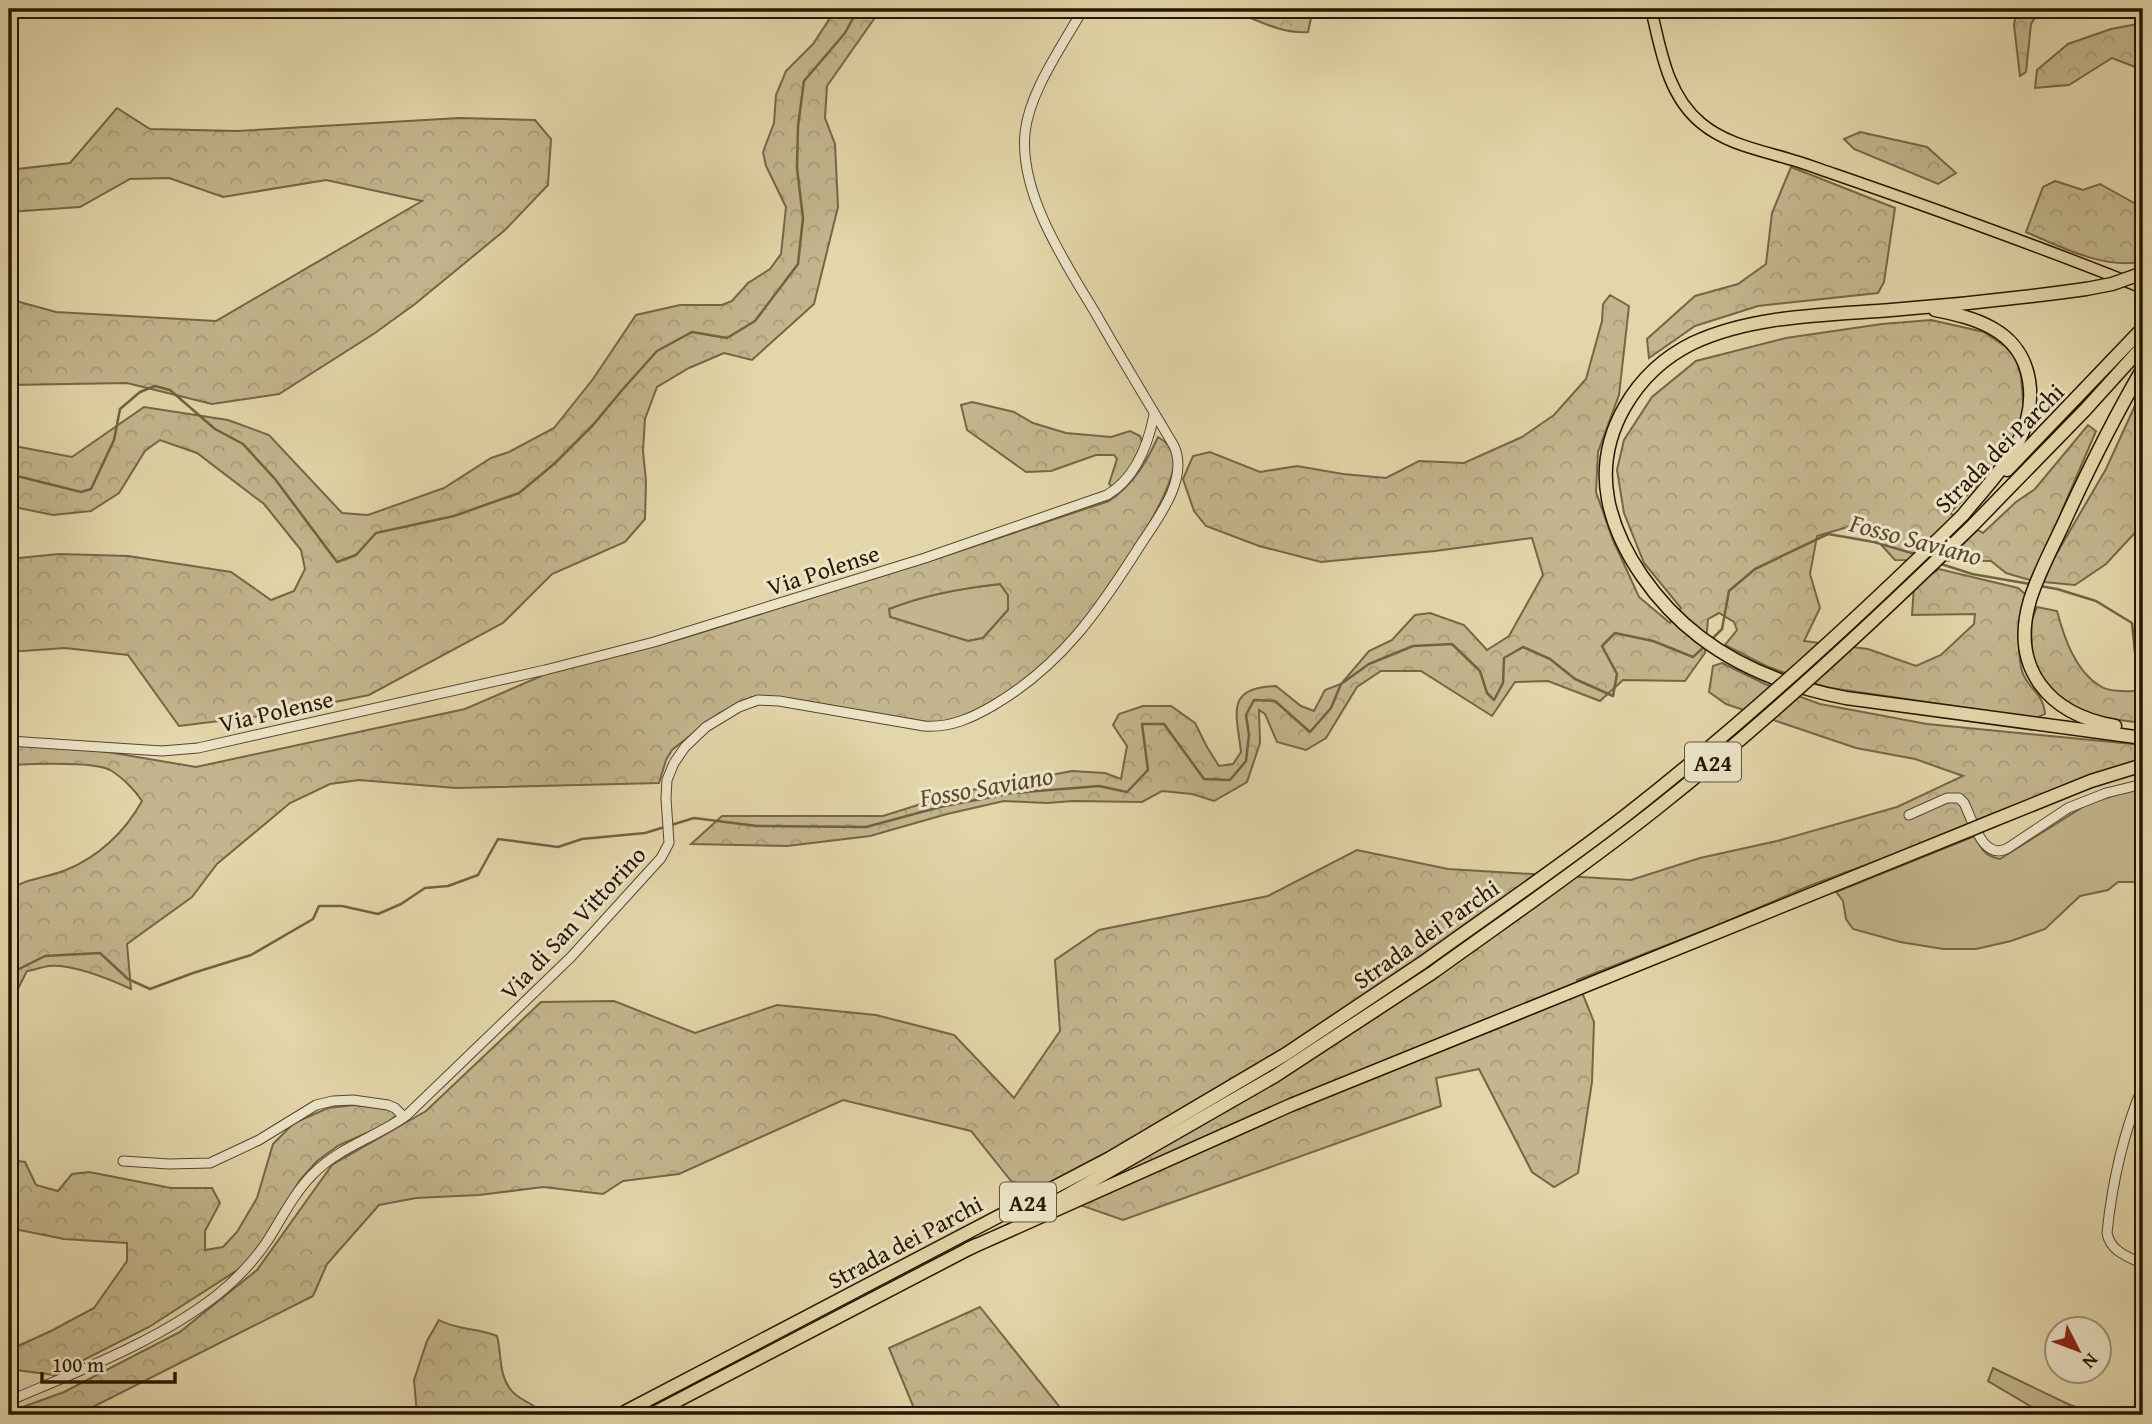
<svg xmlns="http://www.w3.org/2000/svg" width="2152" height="1424" font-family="'Gentium Book Plus',serif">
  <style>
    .green { fill: #c3b58d; stroke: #756646; stroke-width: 2 }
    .forest { fill: url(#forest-crowns); stroke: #756646; stroke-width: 2; fill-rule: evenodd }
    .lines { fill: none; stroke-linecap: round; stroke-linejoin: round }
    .stream { stroke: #716243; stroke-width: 2.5 }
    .minor-casing { stroke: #56462a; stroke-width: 11 }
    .major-casing { stroke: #271600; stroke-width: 13 }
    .highway-casing { stroke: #271600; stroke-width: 15 }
    .minor { stroke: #ede4c8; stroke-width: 9 }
    .major { stroke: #e3d6aa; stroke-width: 10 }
    .highway { stroke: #e3d6aa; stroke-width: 12 }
    .highway-bridge-casing { stroke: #271600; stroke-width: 15; stroke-linecap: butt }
    .highway-bridge { stroke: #e3d6aa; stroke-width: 12 }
    .labels { text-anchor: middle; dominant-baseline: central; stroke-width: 6; stroke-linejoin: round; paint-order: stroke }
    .shield { fill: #ede4c8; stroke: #62543c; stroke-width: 2 }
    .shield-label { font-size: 23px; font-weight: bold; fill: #271600 }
    .street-label { font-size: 24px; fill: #271600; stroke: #ede4c8 }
    .water-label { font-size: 26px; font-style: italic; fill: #59492d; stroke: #ede4c8 }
  </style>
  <defs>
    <pattern id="forest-crowns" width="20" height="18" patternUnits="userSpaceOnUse" patternTransform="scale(1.75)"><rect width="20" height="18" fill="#c3b58d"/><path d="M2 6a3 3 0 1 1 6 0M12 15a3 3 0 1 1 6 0" fill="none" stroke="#a89b78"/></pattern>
  </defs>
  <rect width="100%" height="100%" fill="#e3d6aa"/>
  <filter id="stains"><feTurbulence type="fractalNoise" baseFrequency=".00286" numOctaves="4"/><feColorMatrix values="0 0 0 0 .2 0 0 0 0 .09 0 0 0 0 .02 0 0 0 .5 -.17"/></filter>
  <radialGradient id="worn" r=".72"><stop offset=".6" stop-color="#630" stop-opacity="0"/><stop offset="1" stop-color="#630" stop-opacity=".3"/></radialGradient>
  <g class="green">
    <path d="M1000 584 1008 595V610L983 638 968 641 890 617 889 609C924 595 962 588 1000 584Z"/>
    <path d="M2143 788V882H2118L2108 890 2080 896 2045 929 2011 941 1976 949H1943L1900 942 1853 929 1846 919 1843 901 1836 892 1975 836C1981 849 1985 856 2000 859L2086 805 2126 791Z"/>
    <polygon points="1993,1368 2070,1405 2101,1415 2045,1415 1988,1381"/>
  </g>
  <g class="forest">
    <polygon points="836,9 881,9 827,86 825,118 835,144 838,207 814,304 752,360 724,353 689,368 657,387 645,419 643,451 646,481 645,519 625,542 552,574 503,623 369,695 276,714 179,726 128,655 65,648 9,652 9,559 59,554 128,556 231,572 271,600 294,591 305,569 301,550 264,504 197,453 160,440 145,451 119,493 91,511 53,515 9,506 9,445 72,457 144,407 228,420 269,435 342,513 368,515 444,488 491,458 509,452 554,428 593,379 636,315 680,305 722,305 732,301 748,283 770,269 781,254 786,207 766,166 763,152 774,123 776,95 786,71 813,44"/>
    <path d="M1235 9H1313L1308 32C1282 34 1260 21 1236 12Z"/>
    <polygon points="2017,9 2040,9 2031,24 2026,72 2020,76 2014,25"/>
    <polygon points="2143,23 2143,70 2112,58 2069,85 2035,88 2037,70 2068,44 2111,29"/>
    <polygon points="117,108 150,129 237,131 459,118 535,120 551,139 548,185 505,230 415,304 375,333 279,394 212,404 127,383 9,385 9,299 56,312 216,321 422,201 326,180 223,197 169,178 130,179 80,207 9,212 9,170 70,163"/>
    <polygon points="1860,132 1927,147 1956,173 1938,184 1854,149 1844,139"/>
    <polygon points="1791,167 1895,208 1884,282 1878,293 1758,306 1695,326 1649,358 1647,339 1695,296 1738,284 1766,264 1772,213"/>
    <path d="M2055 181 2083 190 2100 184 2143 208V261C2108 271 2058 246 2026 232L2043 187Z"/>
    <path d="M1610 295 1629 306 1619 395 1598 452 1596 492 1613 540 1639 597 1670 623 1681 608 1644 563 1624 513 1617 470 1624 440 1652 397 1696 361 1786 338 1882 324 1931 320 1984 332 2006 347 2016 358 2021 376 2024 411 2008 453 1950 513 1983 533 2016 502 2035 489 2088 425 2096 431 2046 548 2057 553 2106 469 2143 388V524L2106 564 2075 585 2033 581 2006 573 1991 561 1895 560 1865 527H1848L1817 536 1810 574 1820 608 1804 641 1868 649 1916 666 1941 655 1974 624 1975 614 1912 615 1914 586 1939 569 2018 588 2025 594C2022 615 2016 651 2022 671 2027 689 2043 691 2045 714L2036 718 1824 687 1766 666 1725 645 1737 630 1734 622 1719 613 1708 619 1705 653 1685 681 1623 680 1600 701 1548 681 1515 682 1492 716 1421 671H1381L1357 687 1326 738 1306 750 1277 742 1265 714 1259 710 1260 743 1247 782 1214 801 1192 794 1162 791 1142 802 1073 801 1047 803 1004 801 947 814 870 836 787 846 691 844 722 816H883L956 793 1072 771 1105 773 1121 779 1127 746 1113 725 1119 714 1143 706H1171L1195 723 1207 747 1219 766 1233 764 1241 752C1237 715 1224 687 1276 686L1301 706 1314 711 1325 690 1341 684 1369 651 1392 640 1415 615 1430 613 1464 625 1487 650 1509 636 1543 575 1532 538 1435 551 1321 562 1259 546 1206 526 1194 511 1183 479 1193 456 1210 452 1260 472 1297 466 1343 474 1386 478 1419 461 1464 463 1522 437 1554 415 1586 379 1602 321 1603 304Z"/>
    <polygon points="972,402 1014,412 1033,423 1066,433 1111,437 1130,431 1140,436 1143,446 1124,479 1114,488 1109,484 1117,459 1114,455 1096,455 1051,471 1026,472 967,430 961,405"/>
    <path d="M1158 437C1167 442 1172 448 1174 458 1179 495 1082 630 1052 657 1019 686 978 719 932 723L780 697H752L718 714 672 750 666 760 659 783 456 788 359 780 330 784 290 803 217 864 192 897 127 944 131 989C109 979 73 964 49 966 42 967 34 970 27 971L9 1006V890C26 878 47 878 66 870 98 857 125 832 142 801 135 790 122 777 110 770 93 761 30 764 9 765V744L96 750 196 767 465 709 546 674 683 638 926 562 1109 501C1133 485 1146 463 1158 437ZM1000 584 1008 595V610L983 638 968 641 890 617 889 609C924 595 963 588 1000 584Z"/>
    <path d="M2037 607 2057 611C2064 637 2075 671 2100 686 2110 693 2131 691 2143 691V723L2096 717 2070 706 2051 690 2032 664 2031 622Z"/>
    <polygon points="1722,663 1765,684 1820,704 1927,724 2143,745 2143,762 1809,886 1721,924 1577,980 1594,1022 1592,1082 1578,1173 1554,1187 1532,1172 1479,1069 1436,1078 1441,1106 1123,1220 1011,1181 971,1131 843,1100 679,1174 623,1181 603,1194 543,1187 479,1195 416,1198 379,1205 327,1264 313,1296 77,1415 9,1415 9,1412 64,1392 180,1332 257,1270 332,1165 426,1111 541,1002 614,1001 695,1033 777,1005 876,1015 954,1035 1014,1098 1060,1031 1055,960 1099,930 1268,896 1357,850 1448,869 1631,880 1700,858 1777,841 1897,807 1963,776 1915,759 1856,748 1726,704 1709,692 1713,666"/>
    <polygon points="354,1105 394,1110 397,1115 383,1126 339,1145 317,1161 300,1180 250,1262 149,1327 54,1375 16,1370 9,1364 9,1350 51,1331 94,1308 127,1261 127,1243 64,1239 9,1228 9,1160 25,1162 36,1185 58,1191 72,1174 89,1172 171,1188 212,1188 220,1203 205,1231 205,1250 223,1247 237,1232 257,1198 273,1144 294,1123 328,1108"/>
    <polygon points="980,1307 1066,1415 708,1415 718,1411 916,1413 889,1348"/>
    <path d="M439 1320C456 1330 478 1328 497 1336 502 1354 498 1374 511 1390 520 1402 536 1402 541 1415H417L414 1380 427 1341Z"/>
  </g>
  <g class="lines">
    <g class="stream">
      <polyline points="9,474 81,492 91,489 114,440 120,409 140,392 155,386 170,390 215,429 243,444 275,479 337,562 356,555 376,533 454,516 519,493 554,464 593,425 623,389 657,351 692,332 727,338 755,321 798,264 803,218 797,168 798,126 804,81 845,33 858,9"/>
      <polyline points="1941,564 1972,574 2030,584"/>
      <polyline points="2040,586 2057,589 2096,601 2132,623 2135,652 2143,661"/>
      <polyline points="1711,640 1722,629 1729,591 1755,569 1828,534 1874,542 1915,554"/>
      <polyline points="9,989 13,972 45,956 100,953 128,979 150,989 193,973 251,955 313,919 319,906 342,906 378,914 401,904 425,888 448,886 478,875 498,839 558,847 582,839 645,833 694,818 757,826 866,827 940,807 1012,793 1099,786 1127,792 1148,770 1142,724 1164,724 1204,779 1230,780 1246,761 1249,735 1246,715 1254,700 1275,701 1310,732 1331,708 1341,684 1369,664 1413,646 1452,644 1480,671 1487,693 1494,700 1503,683 1504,658 1523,647 1550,659 1575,679 1613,696 1617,674 1602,646 1615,633 1653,641 1693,657 1704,647"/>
    </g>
    <g class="minor-casing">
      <g id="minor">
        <path d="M9 741 162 751 198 748 545 670 654 642 925 558 1107 495C1136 478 1148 445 1154 415"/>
        <path d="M1909 815 1947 798H1959L1964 803C1973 821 1983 862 2008 848L2068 808 2106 793 2143 784"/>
        <path d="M2143 1086C2124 1131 2112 1184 2107 1233 2110 1251 2128 1257 2143 1264"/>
        <polyline points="123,1161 169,1164 210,1163 259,1140 316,1105 333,1101 353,1100 388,1105 395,1108 404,1117"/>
        <path d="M9 1401C78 1371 157 1342 217 1295 237 1279 254 1261 268 1240 282 1218 294 1193 313 1174 339 1147 377 1137 407 1115L571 957 661 858 669 843 666 798 667 780 674 763 685 747 706 727 739 707 758 700 779 701 924 726C950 728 972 718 994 705 1062 665 1100 609 1141 544 1158 518 1189 479 1174 446 1148 402 1121 358 1096 314 1066 264 1019 194 1025 133 1029 92 1063 45 1083 9"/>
      </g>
    </g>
    <g class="major-casing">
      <path id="major" d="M1651 9C1661 50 1667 95 1701 123 1726 144 1759 150 1789 159 1804 163 1819 169 1834 174 1938 210 2041 247 2143 288"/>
    </g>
    <g class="highway-casing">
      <g id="highway">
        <path d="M2086 289C2021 298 1956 305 1891 310 1826 315 1753 315 1693 343 1636 371 1596 434 1608 499 1618 552 1658 605 1700 637 1743 670 1794 688 1846 698L2143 738"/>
        <path d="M1935 310C1955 314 1974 318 1992 328 2036 352 2039 406 2016 446 2002 471 1981 493 1963 515"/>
        <polyline points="2007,470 2143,328"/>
        <polyline points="1973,525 2085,410 2143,346"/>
        <path d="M2115 726C2048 714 2010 668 2030 600 2039 571 2055 543 2067 516 2090 466 2115 416 2143 368"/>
        <polyline points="1982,825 2091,781 2143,765"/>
        <polyline points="1050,1205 1275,1076 1432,973"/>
        <polyline points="968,1249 1291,1105 1970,830"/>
        <polyline points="619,1415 1110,1158 1286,1054 1422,963"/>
        <polyline points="650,1415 976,1245"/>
      </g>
    </g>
    <use href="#minor" class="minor"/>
    <use href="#major" class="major"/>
    <use href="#highway" class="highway"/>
    <g class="highway-bridge-casing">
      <g id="highway-bridge">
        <polyline points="2086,289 2112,284 2143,273"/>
        <polyline points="1970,830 1982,825"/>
        <path d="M1422 963C1490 914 1559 867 1625 816 1744 723 1855 621 1963 515"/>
        <path d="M1432 973C1507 919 1583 867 1656 809 1767 721 1871 624 1973 525"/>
      </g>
    </g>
    <use href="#highway-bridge" class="highway-bridge"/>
  </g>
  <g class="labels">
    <g class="shield">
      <rect x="1685" y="742.5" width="56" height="39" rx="5"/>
      <rect x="1000" y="1182.5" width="56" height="39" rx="5"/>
    </g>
    <g class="shield-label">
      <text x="1713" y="762">A24</text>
      <text x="1028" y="1202">A24</text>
    </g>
    <g class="street-label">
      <text transform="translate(1999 448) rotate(-45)">Strada dei Parchi</text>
      <text transform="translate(823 570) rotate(-18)">Via Polense</text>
      <text transform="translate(276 711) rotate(-13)">Via Polense</text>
      <text transform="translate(573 923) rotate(-47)">Via di San Vittorino</text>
      <text transform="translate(1426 934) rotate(-35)">Strada dei Parchi</text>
      <text transform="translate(905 1242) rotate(-28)">Strada dei Parchi</text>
    </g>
    <g class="water-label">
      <text transform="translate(1916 539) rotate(15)">Fosso Saviano</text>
      <text transform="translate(986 786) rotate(-10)">Fosso Saviano</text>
    </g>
  </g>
  <rect width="2152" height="1424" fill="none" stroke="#e3d6aa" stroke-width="35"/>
  <rect x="10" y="10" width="2131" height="1403" fill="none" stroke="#271600" stroke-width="3.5"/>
  <rect x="18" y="18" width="2117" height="1389" fill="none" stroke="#271600" stroke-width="2"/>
  <g transform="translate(2078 1350) rotate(132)"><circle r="33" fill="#ede4c8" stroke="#9e9278" stroke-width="2"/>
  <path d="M0-5L12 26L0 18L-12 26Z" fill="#8f2418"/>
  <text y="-10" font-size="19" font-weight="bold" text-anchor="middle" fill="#271600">N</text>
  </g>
  <path d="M42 1372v10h133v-10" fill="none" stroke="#271600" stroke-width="3.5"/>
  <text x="52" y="1372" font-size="21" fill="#271600" stroke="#ede4c8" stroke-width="5" paint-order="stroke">100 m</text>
  <rect width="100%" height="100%" filter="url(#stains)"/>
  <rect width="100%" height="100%" fill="url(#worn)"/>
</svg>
